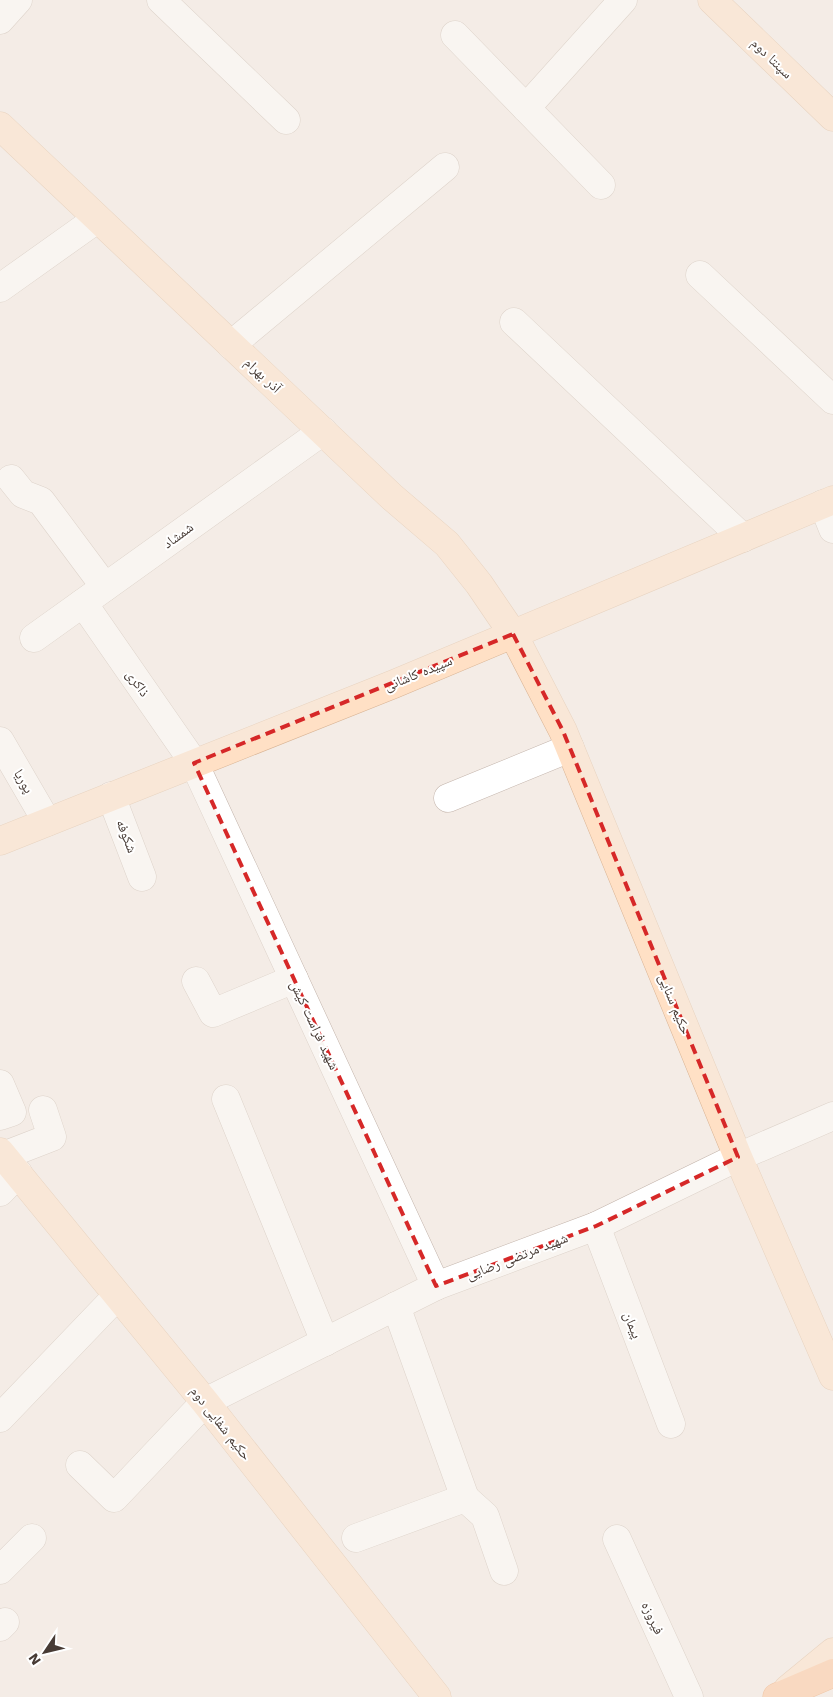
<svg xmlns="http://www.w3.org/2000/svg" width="833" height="1697" font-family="'Work Sans','Noto Naskh Arabic',sans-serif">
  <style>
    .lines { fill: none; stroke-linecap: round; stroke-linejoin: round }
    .street-casing { stroke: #c3b4ab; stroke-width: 29 }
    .secondary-casing { stroke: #d9b495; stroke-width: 29 }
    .primary-casing { stroke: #ea985e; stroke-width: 29 }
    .street { stroke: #fff; stroke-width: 28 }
    .secondary { stroke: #ffe0c5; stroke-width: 28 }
    .primary { stroke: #ffc294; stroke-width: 28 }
    .marked { fill: none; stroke: #d62828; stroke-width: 4; stroke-dasharray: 10 6; stroke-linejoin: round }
    .labels { text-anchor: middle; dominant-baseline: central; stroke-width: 4; stroke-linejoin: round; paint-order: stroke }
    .street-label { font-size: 14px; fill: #473b35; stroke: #fff }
  </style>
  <rect width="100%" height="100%" fill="#f4ece6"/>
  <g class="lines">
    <g class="street-casing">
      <g id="street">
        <polyline points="161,0 286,120"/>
        <polyline points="0,20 18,0"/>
        <polyline points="455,35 601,185"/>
        <polyline points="526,108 623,0"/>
        <polyline points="700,275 833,400"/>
        <polyline points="0,288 97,219"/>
        <polyline points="514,322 743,538"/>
        <polyline points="231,345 445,167"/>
        <polyline points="11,479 23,494 41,501 105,587"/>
        <polyline points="823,504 833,529"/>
        <polyline points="83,603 194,763 436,1286"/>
        <polyline points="34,638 323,431"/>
        <polyline points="0,741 47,822"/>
        <polyline points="111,796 142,877"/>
        <polyline points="448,798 570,748"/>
        <polyline points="196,981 213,1013 294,979"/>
        <polyline points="0,1084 12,1112 0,1116"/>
        <polyline points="226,1099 325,1342"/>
        <polyline points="3,1156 52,1137 43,1110"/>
        <polyline points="0,1192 18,1173"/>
        <polyline points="596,1226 671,1424"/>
        <polyline points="0,1418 117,1296"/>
        <polyline points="80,1465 114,1498 205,1402 436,1286 596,1226 738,1157 833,1116"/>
        <polyline points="465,1498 485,1516 504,1571"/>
        <polyline points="356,1538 465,1498 396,1306"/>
        <polyline points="617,1539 689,1697"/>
        <polyline points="0,1570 32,1538"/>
        <polyline points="0,1627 5,1622"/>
      </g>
    </g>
    <g class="secondary-casing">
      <g id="secondary">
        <polyline points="712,0 833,117"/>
        <polyline points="0,126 392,497 447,544 479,584 513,634 563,731 738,1157 833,1376"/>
        <polyline points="0,841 394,684 833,500"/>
        <polyline points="0,1152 205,1402 437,1697"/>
        <polyline points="788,1689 833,1652"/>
      </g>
    </g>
    <g class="primary-casing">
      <polyline id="primary" points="777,1697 833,1673"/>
    </g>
    <use href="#street" class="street"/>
    <use href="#secondary" class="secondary"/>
    <use href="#primary" class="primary"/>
  </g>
  <path d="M0 0H833V1697H0ZM513 634 563 731 738 1157 596 1226 436 1286 194 763Z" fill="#f4ece6" fill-opacity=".55" fill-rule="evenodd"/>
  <path class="marked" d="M513 634 563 731 738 1157 596 1226 436 1286 194 763Z"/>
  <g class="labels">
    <g class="street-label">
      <text transform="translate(772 58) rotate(44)">سپنتا دوم</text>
      <text transform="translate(263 375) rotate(43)">آذر بهرام</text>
      <text transform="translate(178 535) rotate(-36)">شمشاد</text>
      <text transform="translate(418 673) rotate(-22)">سپیده کاشانی</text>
      <text transform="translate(138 683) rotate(55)">ذاکری</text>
      <text transform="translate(24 781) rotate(60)">پوریا</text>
      <text transform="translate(127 836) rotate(69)">شکوفه</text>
      <text transform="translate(675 1004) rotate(68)">حکیم سنایی</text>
      <text transform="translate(315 1025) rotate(65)">شهید فراست کیش</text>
      <text transform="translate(517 1256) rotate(-21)">شهید مرتضی رضایی</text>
      <text transform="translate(633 1325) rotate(69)">پیمان</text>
      <text transform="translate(221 1423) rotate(52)">حکیم شفایی دوم</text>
      <text transform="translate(653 1618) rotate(65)">فیروزه</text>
    </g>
  </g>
  <g transform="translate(45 1652) rotate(235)" stroke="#ffffff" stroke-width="4" paint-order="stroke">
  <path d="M0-4L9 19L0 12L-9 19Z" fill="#473b35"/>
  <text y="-8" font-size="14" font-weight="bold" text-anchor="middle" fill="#473b35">N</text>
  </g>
</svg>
